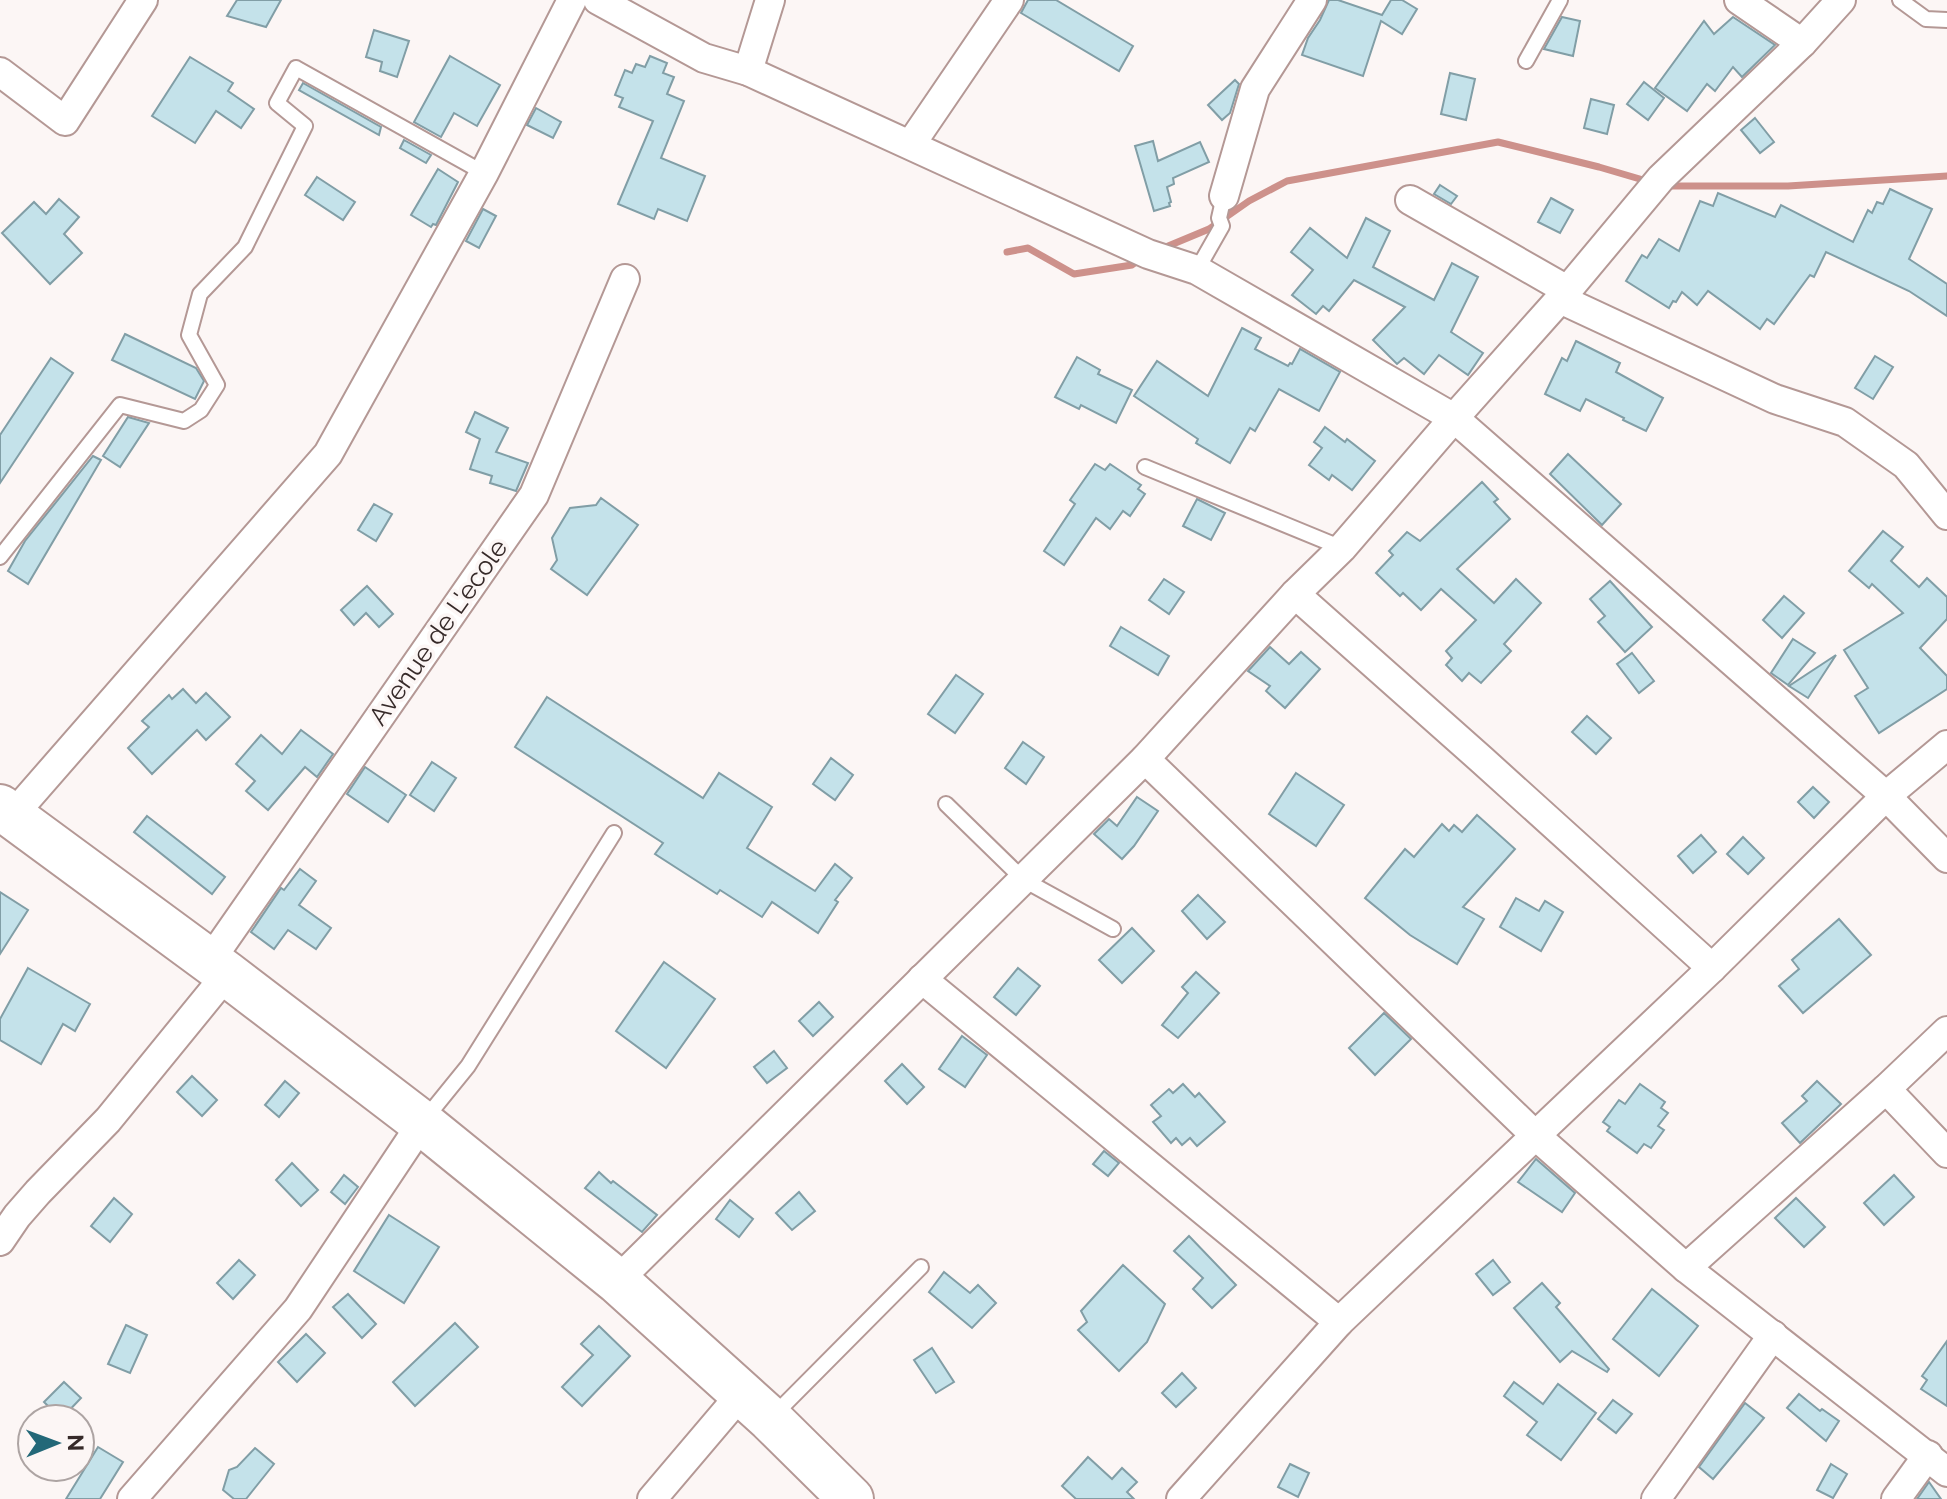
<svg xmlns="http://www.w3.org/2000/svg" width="1947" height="1499" font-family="Raleway,sans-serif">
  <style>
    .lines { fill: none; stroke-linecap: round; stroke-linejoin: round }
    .stream { stroke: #cd918b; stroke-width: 7 }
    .building { fill: #c4e2ea; stroke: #819ea6; stroke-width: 2 }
    .lane-casing { stroke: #b49895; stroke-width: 18 }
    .street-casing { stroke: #b49895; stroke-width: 32 }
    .highway-casing { stroke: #b49895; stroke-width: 48 }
    .lane { stroke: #fff; stroke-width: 14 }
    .street { stroke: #fff; stroke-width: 28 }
    .highway { stroke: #fff; stroke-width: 44 }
    .labels { text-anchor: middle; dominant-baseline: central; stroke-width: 7; stroke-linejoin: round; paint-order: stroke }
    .street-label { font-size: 26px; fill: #362a29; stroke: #fcf6f5 }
  </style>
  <rect width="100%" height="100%" fill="#fcf6f5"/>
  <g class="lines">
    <g class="stream">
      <polyline points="1671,186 1788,186 1947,176"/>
      <polyline points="1161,249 1209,229 1249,201 1287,181 1498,142 1599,167 1650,182"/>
      <polyline points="1007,252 1028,248 1074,274 1132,265 1142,258"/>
    </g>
  </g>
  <g class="building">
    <polygon points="237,0 281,0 266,27 227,16"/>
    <polygon points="1028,0 1056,0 1133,46 1119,71 1021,13"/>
    <polygon points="1329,0 1338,0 1382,15 1391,0 1402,0 1417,9 1402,34 1381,21 1363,76 1302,55 1308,38 1320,20"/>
    <polygon points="1562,17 1580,21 1573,56 1544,49"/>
    <polygon points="1733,17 1775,45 1742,77 1733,67 1715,91 1707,84 1687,111 1655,88 1704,21 1714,34"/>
    <polygon points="374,30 409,41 397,77 380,71 382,62 366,57"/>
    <polygon points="450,56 500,85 477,126 454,113 441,137 414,122"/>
    <polygon points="650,56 667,63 663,73 674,77 667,94 684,101 661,158 705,176 687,221 658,209 654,219 618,204 653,121 619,107 623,98 615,95 625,70 632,73 636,64 645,67"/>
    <polygon points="190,57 233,83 228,91 254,109 241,128 216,111 195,143 152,116"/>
    <polygon points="1450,73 1475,79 1466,120 1441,114"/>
    <polygon points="1235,80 1239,84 1230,113 1222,120 1208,105"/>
    <polygon points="1644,82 1664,98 1648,120 1627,104"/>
    <polygon points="303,83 381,127 379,135 299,90"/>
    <polygon points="1591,99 1614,105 1607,134 1584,128"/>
    <polygon points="536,108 561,122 553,138 527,125"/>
    <polygon points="1755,118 1774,142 1760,153 1741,130"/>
    <polygon points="404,140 431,155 426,163 400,148"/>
    <polygon points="1153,141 1158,161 1200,142 1209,162 1173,178 1174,184 1167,187 1171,202 1169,203 1170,206 1154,211 1135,146"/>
    <polygon points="438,169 458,182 436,225 433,224 431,227 411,215"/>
    <polygon points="317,177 355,202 343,220 305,195"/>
    <polygon points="1440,185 1457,196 1451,204 1434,194"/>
    <polygon points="1890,189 1932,209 1909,259 1947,284 1947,316 1909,291 1826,252 1814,277 1810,275 1774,324 1767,319 1760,329 1708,291 1697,305 1682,292 1676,302 1673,301 1669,308 1626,281 1642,255 1647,258 1659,239 1679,251 1700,201 1713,206 1718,193 1775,217 1781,205 1853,242 1868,210 1872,213 1877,202 1883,204"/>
    <polygon points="1551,198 1573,210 1560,233 1538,222"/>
    <polygon points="59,199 79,217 64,234 82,253 50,284 2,233 34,202 46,214"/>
    <polygon points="483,209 496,216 479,248 466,241"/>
    <polygon points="1366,218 1390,231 1373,267 1434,300 1452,263 1478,277 1451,332 1483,353 1468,375 1439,355 1424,374 1404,358 1397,364 1373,340 1405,307 1354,280 1329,311 1323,306 1316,314 1292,295 1313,270 1291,252 1310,228 1347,258"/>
    <polygon points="1242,328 1261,338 1255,349 1288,366 1290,363 1292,364 1300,349 1340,372 1319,411 1279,389 1255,431 1250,428 1230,463 1196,443 1198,439 1134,396 1157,361 1208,396"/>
    <polygon points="125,334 196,368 204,381 195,399 112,360"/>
    <polygon points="1576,341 1620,363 1616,372 1663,398 1646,431 1623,420 1624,418 1586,399 1580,411 1545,394 1562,358 1567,361"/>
    <polygon points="1875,356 1893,367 1873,399 1855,388"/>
    <polygon points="1077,357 1100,370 1098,374 1132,390 1116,423 1081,405 1079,409 1055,397"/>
    <polygon points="51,358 73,373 0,483 0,435"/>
    <polygon points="475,412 508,428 496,452 528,463 516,491 490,483 492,476 470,469 480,439 466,432"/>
    <polygon points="128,417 149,423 120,467 103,456"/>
    <polygon points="1325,427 1345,442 1347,439 1375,461 1352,490 1332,475 1329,480 1309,465 1322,448 1314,442"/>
    <polygon points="1568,454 1621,504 1602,525 1550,474"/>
    <polygon points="93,456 101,460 28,584 8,571 25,541"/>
    <polygon points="1095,464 1105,470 1110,464 1141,485 1138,489 1145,494 1130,516 1123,511 1110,529 1096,518 1064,565 1044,551 1075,504 1070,500"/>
    <polygon points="1482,482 1498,499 1494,502 1510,519 1457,569 1494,603 1516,579 1541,603 1504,644 1511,651 1481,683 1469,673 1462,681 1446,665 1452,658 1446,651 1476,620 1441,589 1421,610 1403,593 1400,596 1376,573 1393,555 1389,551 1407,532 1420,541"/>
    <polygon points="601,498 638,525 587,595 551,569 557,560 552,538 570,508 596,505"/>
    <polygon points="1197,499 1225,513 1211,540 1183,526"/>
    <polygon points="374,504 392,514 376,541 358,530"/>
    <polygon points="1883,531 1903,547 1891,561 1919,587 1927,578 1947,597 1947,619 1920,648 1947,676 1947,689 1879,733 1855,696 1868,688 1844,650 1903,613 1872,584 1869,588 1849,571"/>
    <polygon points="1164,579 1184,592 1169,614 1149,600"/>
    <polygon points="1610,581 1652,627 1625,652 1598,622 1605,616 1590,599"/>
    <polygon points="367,586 393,614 379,627 366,613 354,625 341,610"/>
    <polygon points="1784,596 1804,613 1782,638 1763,620"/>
    <polygon points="1121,627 1169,656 1158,675 1110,646"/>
    <polygon points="1793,639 1815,653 1788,685 1771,673"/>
    <polygon points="1270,647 1289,664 1301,652 1320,669 1285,708 1266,691 1270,686 1248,671"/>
    <polygon points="1632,653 1654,681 1639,693 1617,664"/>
    <polygon points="1836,655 1808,698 1789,686"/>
    <polygon points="956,675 983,694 955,733 928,714"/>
    <polygon points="183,689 196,703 206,693 230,717 206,740 197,730 152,774 128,748 149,727 142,721 169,695 172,699"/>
    <polygon points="547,697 703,798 719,773 772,807 747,848 815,891 835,864 852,878 835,900 838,902 818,933 772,902 762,917 720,890 717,894 655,854 663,843 515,747"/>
    <polygon points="1587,716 1611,738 1596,754 1572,732"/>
    <polygon points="301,730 333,754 317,777 305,767 268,810 246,791 255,781 236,764 261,735 282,754"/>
    <polygon points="1023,742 1044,757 1026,784 1005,768"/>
    <polygon points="831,758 853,775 835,800 813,784"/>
    <polygon points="432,762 456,778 434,811 410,795"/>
    <polygon points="365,767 406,795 388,822 347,794"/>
    <polygon points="1296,773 1344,805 1316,846 1269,814"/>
    <polygon points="1813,787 1829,802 1814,818 1798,802"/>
    <polygon points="1137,797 1158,811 1134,846 1122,859 1094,834 1109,819 1117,826"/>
    <polygon points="1477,815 1515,849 1463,907 1484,919 1457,964 1410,935 1365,898 1405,849 1414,857 1442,824 1449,831 1454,825 1462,832"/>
    <polygon points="147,816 225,877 212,894 134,832"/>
    <polygon points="1701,835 1716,852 1693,873 1678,856"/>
    <polygon points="1743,837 1764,858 1748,874 1727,854"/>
    <polygon points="300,869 316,881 299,905 331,928 316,949 288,930 274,949 251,932 281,888 284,890"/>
    <polygon points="0,892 28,910 0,954"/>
    <polygon points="1198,895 1225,922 1207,939 1182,911"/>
    <polygon points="1516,898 1539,911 1545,901 1563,912 1541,951 1500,927"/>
    <polygon points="1839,919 1871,955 1803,1013 1779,986 1799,969 1792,960"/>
    <polygon points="1132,928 1154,951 1122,983 1099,960"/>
    <polygon points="664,962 715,999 666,1068 616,1031"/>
    <polygon points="28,968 90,1004 75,1031 63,1024 41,1064 0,1040 0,1019"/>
    <polygon points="1018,968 1040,986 1016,1015 994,997"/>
    <polygon points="1196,972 1219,993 1178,1038 1162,1025 1188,993 1182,987"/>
    <polygon points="819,1002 833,1017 813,1036 799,1021"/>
    <polygon points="1384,1013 1411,1039 1375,1075 1349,1048"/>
    <polygon points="962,1036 987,1055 965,1087 939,1069"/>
    <polygon points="774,1051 787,1068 767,1083 754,1067"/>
    <polygon points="902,1064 924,1087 907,1104 885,1081"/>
    <polygon points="192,1076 217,1100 202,1116 177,1092"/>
    <polygon points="285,1081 299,1093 279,1117 265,1105"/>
    <polygon points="1817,1081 1841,1104 1800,1143 1782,1123 1807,1101 1802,1096"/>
    <polygon points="1183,1084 1195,1097 1199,1093 1225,1122 1197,1146 1190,1138 1182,1145 1176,1138 1171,1143 1153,1122 1161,1116 1151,1105 1169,1089 1173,1093"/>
    <polygon points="1640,1084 1665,1102 1661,1108 1668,1113 1658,1126 1664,1130 1651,1148 1644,1144 1637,1153 1607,1131 1610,1127 1603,1122 1619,1100 1625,1104"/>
    <polygon points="1104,1151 1119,1163 1108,1176 1093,1164"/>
    <polygon points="1536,1159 1575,1193 1562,1212 1518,1182"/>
    <polygon points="292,1163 318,1190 301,1206 276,1180"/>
    <polygon points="599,1172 611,1183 613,1181 657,1215 642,1232 585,1188"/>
    <polygon points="344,1175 358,1187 345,1204 331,1192"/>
    <polygon points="1894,1175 1914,1197 1884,1225 1864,1203"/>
    <polygon points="799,1192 815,1211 792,1230 776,1213"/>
    <polygon points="114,1198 132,1214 110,1242 91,1226"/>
    <polygon points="1796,1198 1825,1227 1804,1247 1775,1218"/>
    <polygon points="730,1200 753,1219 739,1237 716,1219"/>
    <polygon points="389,1215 439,1247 404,1303 354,1271"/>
    <polygon points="1189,1236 1236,1285 1212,1308 1193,1289 1203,1278 1174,1251"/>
    <polygon points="239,1260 255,1275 233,1299 217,1283"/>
    <polygon points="1493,1260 1510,1282 1493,1295 1476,1274"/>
    <polygon points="1123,1265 1165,1304 1147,1342 1119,1371 1078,1330 1087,1322 1081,1311"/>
    <polygon points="944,1272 970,1293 978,1285 996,1303 972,1328 929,1292"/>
    <polygon points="1542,1283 1560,1303 1556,1307 1609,1369 1607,1372 1572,1351 1560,1362 1514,1308"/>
    <polygon points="1652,1289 1698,1326 1659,1376 1613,1339"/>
    <polygon points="348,1294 376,1324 362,1338 333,1307"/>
    <polygon points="455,1323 478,1347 415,1406 393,1382"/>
    <polygon points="126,1325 147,1335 130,1373 108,1364"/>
    <polygon points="599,1326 630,1356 582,1406 562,1387 593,1355 581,1344"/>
    <polygon points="306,1334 325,1353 297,1382 278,1362"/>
    <polygon points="1947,1341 1947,1406 1921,1389 1927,1380 1922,1376"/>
    <polygon points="932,1348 954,1382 936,1393 914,1360"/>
    <polygon points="1182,1373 1196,1388 1176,1407 1162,1393"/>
    <polygon points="64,1382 81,1398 61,1419 44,1402"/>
    <polygon points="1514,1382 1543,1404 1558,1384 1596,1413 1561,1460 1527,1435 1537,1422 1504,1396"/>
    <polygon points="1799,1394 1820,1411 1822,1409 1839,1421 1826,1441 1787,1408"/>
    <polygon points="1613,1400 1632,1414 1616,1433 1598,1419"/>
    <polygon points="1745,1403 1764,1418 1713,1479 1699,1467"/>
    <polygon points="98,1447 123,1462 100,1499 66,1499"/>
    <polygon points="255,1448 274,1464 246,1499 234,1499 223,1490 229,1470 237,1467"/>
    <polygon points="1088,1457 1112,1479 1122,1468 1137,1482 1127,1492 1134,1499 1076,1499 1062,1486"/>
    <polygon points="1290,1464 1309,1473 1298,1497 1278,1487"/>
    <polygon points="1831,1464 1847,1474 1833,1498 1817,1490"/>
    <polygon points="1929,1482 1941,1499 1917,1499"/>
  </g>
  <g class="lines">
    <g class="lane-casing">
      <g id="lane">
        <polyline points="1900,0 1926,19 1947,20"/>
        <polyline points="1526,61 1560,0"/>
        <polyline points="1197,270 1222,226 1219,218 1224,196"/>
        <polyline points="1145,467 1342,548"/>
        <polyline points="0,557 120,405 184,421 201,410 217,385 189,335 200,294 245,247 305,126 277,103 296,68 484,173"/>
        <polyline points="946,804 1024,880 1113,929"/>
        <polyline points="425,1119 468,1066 614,833"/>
        <polyline points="772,1417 921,1267"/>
      </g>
    </g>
    <g class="street-casing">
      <g id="street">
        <polyline points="598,0 704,58 748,71 1148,254 1197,270 1454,418 1886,796 1947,858"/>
        <polyline points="1739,0 1802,43"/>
        <polyline points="748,71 770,0"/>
        <polyline points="0,72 65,121 143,0"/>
        <polyline points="911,144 1009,0"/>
        <polyline points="1224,196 1255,89 1312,0"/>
        <polyline points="1410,200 1567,290"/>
        <polyline points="1560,299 1775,399 1845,422 1906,465 1947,515"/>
        <polyline points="1295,594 1482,760 1712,968"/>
        <polyline points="1145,759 1536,1136 1686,1268 1947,1472"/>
        <polyline points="12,816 328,454 484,173 572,0"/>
        <polyline points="209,962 534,495 625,279"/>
        <polyline points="922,979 1339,1322"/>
        <polyline points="1886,1089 1947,1153"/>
        <polyline points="0,1241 17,1216 38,1192 108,1120 227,974"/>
        <polyline points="1686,1268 1886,1089 1947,1031"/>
        <polyline points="617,1281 1145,759 1295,594 1342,548 1454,418 1560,299 1661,178 1802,43 1841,0"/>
        <polyline points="132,1499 298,1309 422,1123"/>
        <polyline points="652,1499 742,1393"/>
        <polyline points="1181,1499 1339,1322 1712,968 1886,796 1947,745"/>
        <polyline points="1656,1499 1773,1335"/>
        <polyline points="1896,1499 1928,1455"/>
      </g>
    </g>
    <g class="highway-casing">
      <polyline id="highway" points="0,807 227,974 422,1123 617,1281 770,1419 851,1499"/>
    </g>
    <use href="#lane" class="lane"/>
    <use href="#street" class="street"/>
    <use href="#highway" class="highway"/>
  </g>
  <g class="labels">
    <g class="street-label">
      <text transform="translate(438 632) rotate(-55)">Avenue de L'ecole</text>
    </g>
  </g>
  <g transform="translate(56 1443) rotate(89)"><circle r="38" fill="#fcf6f5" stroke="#ada4a3" stroke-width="2"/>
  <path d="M0-6L14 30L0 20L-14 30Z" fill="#236878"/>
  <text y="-12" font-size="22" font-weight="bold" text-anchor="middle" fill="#362a29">N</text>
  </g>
</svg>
